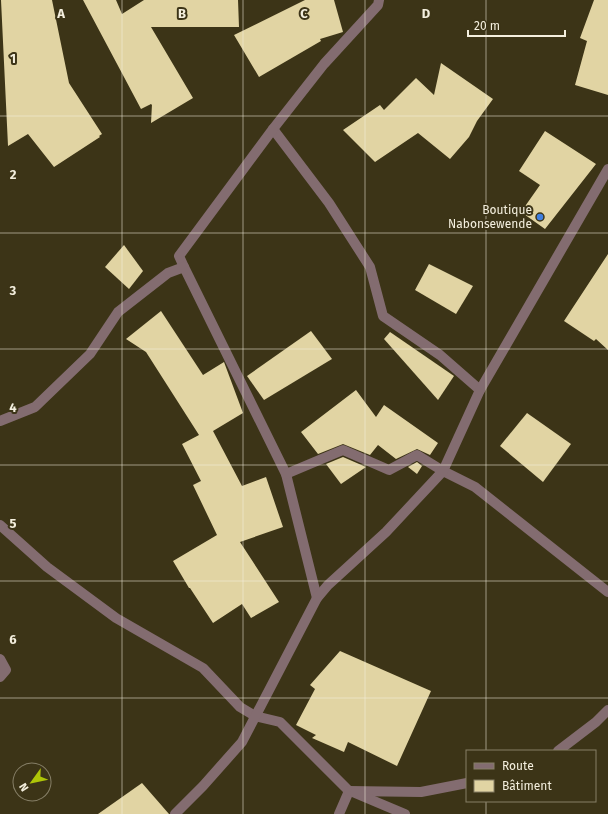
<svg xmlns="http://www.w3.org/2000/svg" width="608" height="814" font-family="'Fira Sans',sans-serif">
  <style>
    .building { fill: #e1d4a3 }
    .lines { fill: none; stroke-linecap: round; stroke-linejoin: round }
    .minor { stroke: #836c70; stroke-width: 10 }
    .grid { fill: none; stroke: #f4efde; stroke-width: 1; stroke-opacity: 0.55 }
    .shop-dot { fill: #3f7fe0; stroke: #3c3417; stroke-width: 1.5 }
    .labels { text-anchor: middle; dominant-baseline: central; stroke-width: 4; stroke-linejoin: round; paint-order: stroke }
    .poi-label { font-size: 12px; fill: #f4efde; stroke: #3c3417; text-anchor: end }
    .grid-label { font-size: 13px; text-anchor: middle; font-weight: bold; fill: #f4efde; stroke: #3c3417; stroke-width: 4; stroke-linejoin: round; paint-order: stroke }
  </style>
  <rect width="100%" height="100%" fill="#3c3417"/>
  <g class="building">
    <polygon points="1,0 52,0 69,83 102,134 99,136 100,137 54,167 28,134 8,146"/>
    <polygon points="83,0 116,0 122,14 144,0 238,0 239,27 151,27 193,98 151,123 152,104 151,105 151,104 141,109"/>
    <polygon points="305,0 334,0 343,32 320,39 321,41 259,77 234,35"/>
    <polygon points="594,0 608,0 608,95 575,85 587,41 580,38"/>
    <polygon points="441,63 493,99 477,121 469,137 450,159 418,133 375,162 343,130 380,105 384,110 416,78 434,95"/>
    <polygon points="545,131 596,164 545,229 521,212 540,185 519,171"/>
    <polygon points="124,245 143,271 129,289 105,267"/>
    <polygon points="608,254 608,350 596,339 594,341 564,321"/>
    <polygon points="429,264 473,286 456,314 415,290"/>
    <polygon points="161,311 203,375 224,362 243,413 213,431 242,486 266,477 283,527 240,542 279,602 251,618 242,604 213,623 190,588 189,588 173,561 217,535 193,485 201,481 182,444 199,435 146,352 126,339"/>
    <polygon points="311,331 332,359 264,400 247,376"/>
    <polygon points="390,332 454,376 438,400 384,339"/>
    <polygon points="356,390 376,417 384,405 438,443 430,455 417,449 396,459 378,445 370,455 343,444 318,454 301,432"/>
    <polygon points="527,413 571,444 543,482 500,446"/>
    <polygon points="343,457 366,467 341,484 326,464"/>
    <polygon points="417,462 422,466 417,474 408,467"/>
    <polygon points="340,651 431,691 397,766 348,742 344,752 312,738 316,735 296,725 315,689 310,685"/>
    <polygon points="142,783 169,814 98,814"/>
  </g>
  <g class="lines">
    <g class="minor">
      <polyline points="273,129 329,203 370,267 383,316 440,355 480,390"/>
      <polyline points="184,267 179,256 273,129 324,64 378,5 379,0"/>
      <polyline points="0,421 35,407 90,354 118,312 168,273 184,267 286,474 317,598"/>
      <polyline points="286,474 343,450 389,470 417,455 443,471 475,487 608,592"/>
      <polyline points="0,525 47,567 116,618 203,668 240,707 255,716 280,722 349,791 339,814"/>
      <polyline points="0,659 6,670 0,677"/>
      <polyline points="558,751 596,722 608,710"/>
      <polyline points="349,791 421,792 467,783"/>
      <polyline points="355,793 405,814"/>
      <polyline points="175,814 203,786 242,742 317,598 328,585 386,532 443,471 480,390 608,169"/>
    </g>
  </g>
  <path class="grid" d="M122 0V814M243 0V814M365 0V814M486 0V751M0 116H608M0 233H608M0 349H608M0 465H608M0 581H608M0 698H608M486 801V814"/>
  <circle class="shop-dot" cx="540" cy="217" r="4"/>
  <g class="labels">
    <g class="poi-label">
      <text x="532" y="210">Boutique<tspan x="532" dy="14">Nabonsewende</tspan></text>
    </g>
  </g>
  <g class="grid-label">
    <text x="61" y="18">A</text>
    <text x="182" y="18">B</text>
    <text x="304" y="18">C</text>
    <text x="426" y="18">D</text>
    <text x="13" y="63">1</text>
    <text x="13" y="179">2</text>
    <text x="13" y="295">3</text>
    <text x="13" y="412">4</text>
    <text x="13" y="528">5</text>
    <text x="13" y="644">6</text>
  </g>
  <rect x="466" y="750" width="130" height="52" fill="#3c3417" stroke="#867f67"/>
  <rect x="474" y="763" width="20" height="6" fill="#836c70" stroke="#867f67"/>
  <text x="502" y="770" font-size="12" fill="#f4efde">Route</text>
  <rect x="474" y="780" width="20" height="12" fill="#e1d4a3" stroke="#867f67"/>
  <text x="502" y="790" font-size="12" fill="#f4efde">Bâtiment</text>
  <g transform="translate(32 782) rotate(237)"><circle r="19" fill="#3c3417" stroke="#867f67"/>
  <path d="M0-3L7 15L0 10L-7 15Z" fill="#aec508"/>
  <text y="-6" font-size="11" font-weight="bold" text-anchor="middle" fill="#f4efde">N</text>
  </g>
  <path d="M468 30v6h97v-6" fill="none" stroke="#f4efde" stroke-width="2"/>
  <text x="474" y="30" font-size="12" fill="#f4efde" stroke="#3c3417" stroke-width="3" paint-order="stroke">20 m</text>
</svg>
